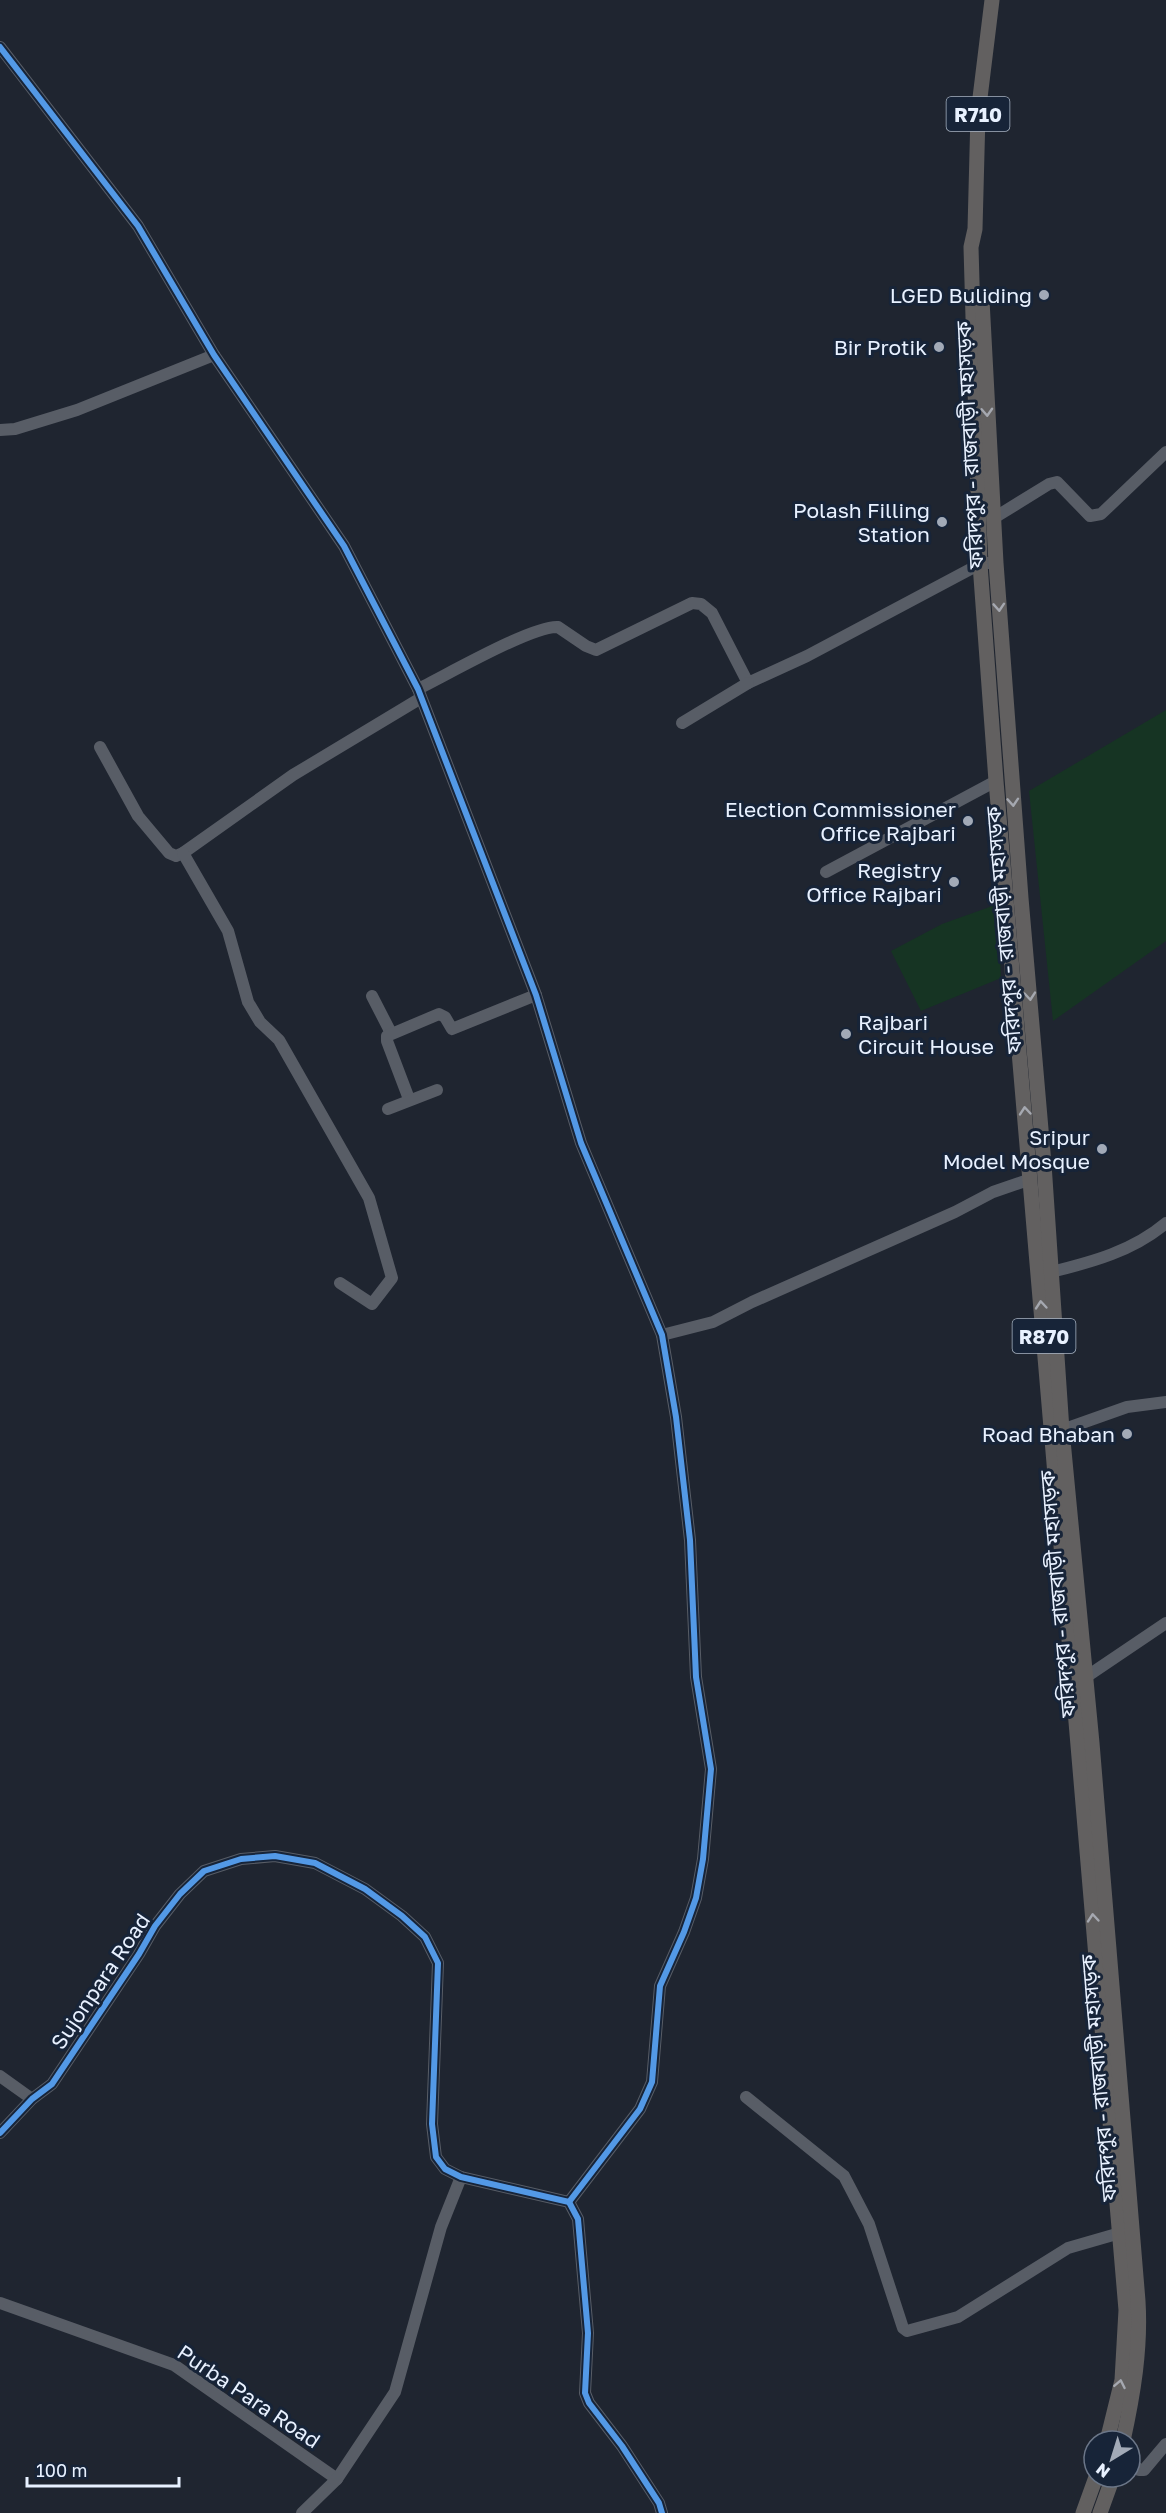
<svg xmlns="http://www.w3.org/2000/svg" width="1166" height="2513" font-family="'Golos Text','Noto Sans Bengali',sans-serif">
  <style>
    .green { fill: #163423 }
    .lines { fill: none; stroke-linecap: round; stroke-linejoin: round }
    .minor { stroke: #585d66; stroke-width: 12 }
    .major { stroke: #626060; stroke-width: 15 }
    .cycleway-casing { stroke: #172438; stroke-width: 10 }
    .cycleway { stroke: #5399e6; stroke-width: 6 }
    .oneway { stroke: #a5a8b0 }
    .poi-dot { fill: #a2aab7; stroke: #172438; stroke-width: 2 }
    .labels { text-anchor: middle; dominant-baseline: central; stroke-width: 6; stroke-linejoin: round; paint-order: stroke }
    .shield { fill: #172438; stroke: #a9b4c3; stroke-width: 1.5 }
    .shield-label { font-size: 20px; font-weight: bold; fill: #e8f1ff }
    .poi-label { font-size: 21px; fill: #e8f1ff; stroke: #172438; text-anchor: end }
    .street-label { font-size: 21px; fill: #e8f1ff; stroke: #172438 }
  </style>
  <rect width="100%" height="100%" fill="#1f2530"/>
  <g class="green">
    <polygon points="1166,710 1166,941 1053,1021 1029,791"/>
    <polygon points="998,904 1001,978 921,1011 891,951 942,924"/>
  </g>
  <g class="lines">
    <g class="minor">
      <polyline points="0,47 138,226 214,355 344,546 418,689 536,995 581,1143 662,1335 676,1417 690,1540 696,1677 711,1769 703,1859 696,1898 684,1932 660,1986 652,2082 640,2109 569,2202"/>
      <polyline points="0,430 15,429 77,410 214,355"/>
      <polyline points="994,518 1049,484 1057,482 1090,516 1101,514 1166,452"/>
      <path d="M418 689C445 676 533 625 558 627L586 646 596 650 692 603 701 604 712 613 748 683 807 656 980 564 988 563"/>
      <polyline points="682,723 748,683"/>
      <polyline points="100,747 138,816 169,853 176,856 183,853 293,775 421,698"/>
      <polyline points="183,853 228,931 248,1002 260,1022 279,1040 369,1198 392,1278 372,1304 340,1283"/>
      <polyline points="826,872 996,781"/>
      <polyline points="372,996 391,1033"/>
      <polyline points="409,1099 387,1041 387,1036 439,1014 445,1017 452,1029 536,995"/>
      <polyline points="388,1109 437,1090"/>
      <path d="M1051 1272C1092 1262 1133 1251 1166 1223"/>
      <polyline points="662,1335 713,1322 752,1302 955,1212 993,1192 1031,1179"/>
      <polyline points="1062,1430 1127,1407 1166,1402"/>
      <polyline points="1086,1677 1166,1623"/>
      <polyline points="0,2076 32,2099"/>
      <polyline points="746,2097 844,2176 869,2224 903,2328 907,2331 958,2317 1068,2248 1120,2233"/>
      <polyline points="0,2133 32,2099 52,2084 139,1954 155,1926 180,1894 204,1871 241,1859 275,1856 315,1863 365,1889 402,1916 425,1937 438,1963 432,2124 436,2157 445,2169 461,2177 569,2202 578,2219 588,2333 585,2393 589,2403 622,2446 659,2503 662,2513"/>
      <polyline points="0,2303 174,2365 337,2479"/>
      <polyline points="1130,2460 1139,2470 1144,2470 1166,2444"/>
      <polyline points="302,2513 337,2479 395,2392 441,2227 461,2177"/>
    </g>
    <g class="major">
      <polyline points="992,0 978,114 975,229 971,247 980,564 996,781 1126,2310 1122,2380 1107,2441"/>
      <path d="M982 300 996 563 1021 898 1044 1164 1062 1430 1092 1743 1138 2301C1141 2349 1133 2395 1123 2441"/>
      <polyline points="1083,2513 1096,2477"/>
      <polyline points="1100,2513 1113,2477"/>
    </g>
    <g class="cycleway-casing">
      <g id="cycleway">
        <polyline points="0,47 138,226 214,355 344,546 418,689 536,995 581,1143 662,1335 676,1417 690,1540 696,1677 711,1769 703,1859 696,1898 684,1932 660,1986 652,2082 640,2109 569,2202"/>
        <polyline points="0,2133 32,2099 52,2084 139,1954 155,1926 180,1894 204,1871 241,1859 275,1856 315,1863 365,1889 402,1916 425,1937 438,1963 432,2124 436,2157 445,2169 461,2177 569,2202 578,2219 588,2333 585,2393 589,2403 622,2446 659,2503 662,2513"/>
      </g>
    </g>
    <use href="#cycleway" class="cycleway"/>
  </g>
  <defs><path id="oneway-chevron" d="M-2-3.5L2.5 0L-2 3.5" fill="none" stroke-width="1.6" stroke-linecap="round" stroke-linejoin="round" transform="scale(1.5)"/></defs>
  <g class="oneway">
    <use href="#oneway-chevron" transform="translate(987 412) rotate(87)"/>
    <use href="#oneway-chevron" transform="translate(999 607) rotate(86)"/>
    <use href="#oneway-chevron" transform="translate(1013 802) rotate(86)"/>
    <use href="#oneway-chevron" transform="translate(1030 996) rotate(85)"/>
    <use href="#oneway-chevron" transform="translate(1025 1111) rotate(-95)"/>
    <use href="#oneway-chevron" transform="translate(1041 1305) rotate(-95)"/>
    <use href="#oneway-chevron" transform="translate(1093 1918) rotate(-95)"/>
    <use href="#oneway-chevron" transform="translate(1120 2384) rotate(-79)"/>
  </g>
  <g class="poi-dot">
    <circle cx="1044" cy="295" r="6"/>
    <circle cx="939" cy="347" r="6"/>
    <circle cx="942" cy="522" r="6"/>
    <circle cx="968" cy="821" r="6"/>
    <circle cx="954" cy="882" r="6"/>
    <circle cx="846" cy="1034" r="6"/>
    <circle cx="1102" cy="1149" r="6"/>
    <circle cx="1127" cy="1434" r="6"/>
  </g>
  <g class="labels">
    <g class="shield">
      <rect x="946.5" y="97" width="63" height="34" rx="4.5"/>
      <rect x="1012.5" y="1319" width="63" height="34" rx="4.5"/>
    </g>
    <g class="shield-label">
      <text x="978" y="114">R710</text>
      <text x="1044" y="1336">R870</text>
    </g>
    <g class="poi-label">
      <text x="1032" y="295">LGED Buliding</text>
      <text x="927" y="347">Bir Protik</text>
      <text x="930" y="510">Polash Filling<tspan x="930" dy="24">Station</tspan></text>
      <text x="956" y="809">Election Commissioner<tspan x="956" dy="24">Office Rajbari</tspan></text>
      <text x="942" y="870">Registry<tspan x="942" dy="24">Office Rajbari</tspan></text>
      <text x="858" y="1022" text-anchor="start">Rajbari<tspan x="858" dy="24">Circuit House</tspan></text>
      <text x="1090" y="1137">Sripur<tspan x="1090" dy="24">Model Mosque</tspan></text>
      <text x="1115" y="1434">Road Bhaban</text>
    </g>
    <g class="street-label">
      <text transform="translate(969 445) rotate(-93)">ফরিদপুর - রাজবাড়ী মহাসড়ক</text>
      <text transform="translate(1003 930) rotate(-95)">ফরিদপুর - রাজবাড়ী মহাসড়ক</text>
      <text transform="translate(1057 1594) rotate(-95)">ফরিদপুর - রাজবাড়ী মহাসড়ক</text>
      <text transform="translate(100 1981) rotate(-56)">Sujonpara Road</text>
      <text transform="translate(1098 2078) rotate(-95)">ফরিদপুর - রাজবাড়ী মহাসড়ক</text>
      <text transform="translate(249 2396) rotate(34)">Purba Para Road</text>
    </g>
  </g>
  <g transform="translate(1112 2459) rotate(218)"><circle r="28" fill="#172438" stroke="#6b7688" stroke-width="1.5"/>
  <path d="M0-4.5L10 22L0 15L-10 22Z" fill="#a2aab7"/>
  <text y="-9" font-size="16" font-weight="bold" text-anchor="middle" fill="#e8f1ff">N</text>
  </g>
  <path d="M27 2477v9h152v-9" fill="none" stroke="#e8f1ff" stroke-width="3"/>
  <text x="36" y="2477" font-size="18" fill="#e8f1ff" stroke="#172438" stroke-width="4.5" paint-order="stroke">100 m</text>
</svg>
